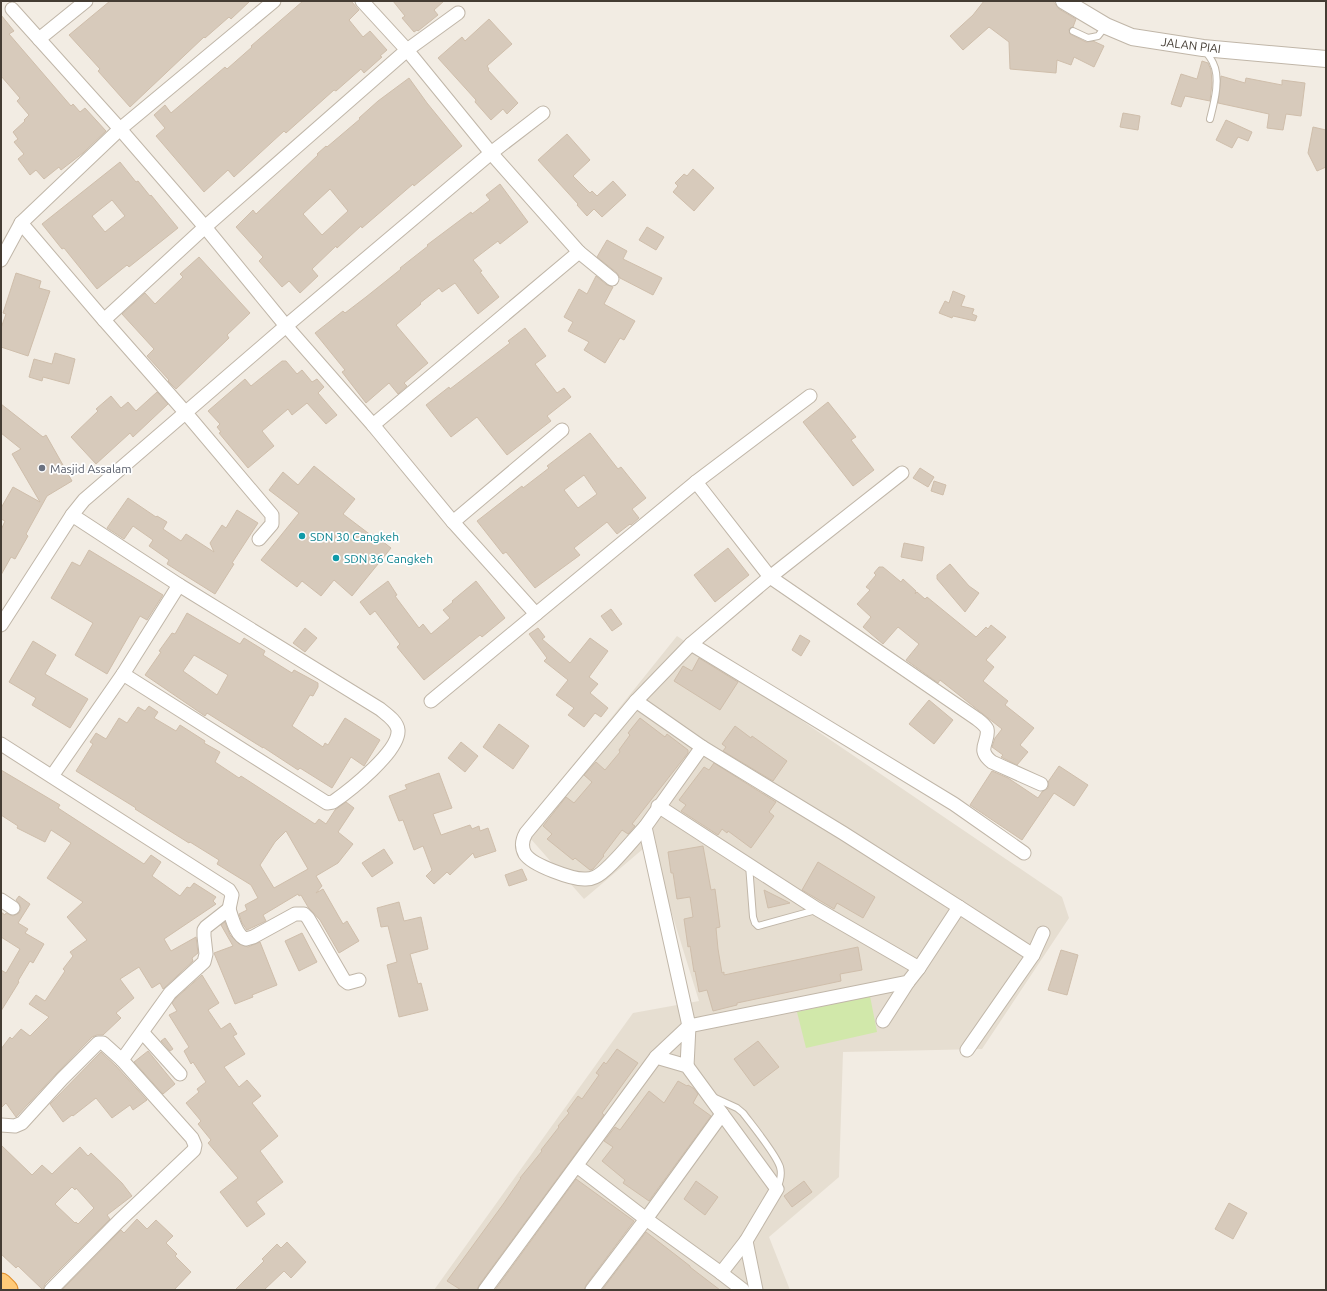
<svg xmlns="http://www.w3.org/2000/svg" width="1327" height="1291" font-family="Ubuntu,sans-serif">
  <style>
    .residential { fill: #e6ded1 }
    .green { fill: #d1e8aa }
    .building { fill: #d7cabb; stroke: #cfbeab; fill-rule: evenodd }
    .lines { fill: none; stroke-linecap: round; stroke-linejoin: round }
    .service-casing { stroke: #c0b6a8; stroke-width: 8 }
    .minor-casing { stroke: #c0b6a8; stroke-width: 15 }
    .tertiary-casing { stroke: #c0b6a8; stroke-width: 18 }
    .trunk-casing { stroke: #e1902e; stroke-width: 23 }
    .service { stroke: #fff; stroke-width: 6 }
    .minor { stroke: #fff; stroke-width: 13 }
    .tertiary { stroke: #fff; stroke-width: 16 }
    .trunk { stroke: #ffca78; stroke-width: 21 }
    .worship-dot { fill: #6b7280; stroke: #fff; stroke-width: 1.5 }
    .culture-dot { fill: #0f9aa8; stroke: #fff; stroke-width: 1.5 }
    .labels { text-anchor: middle; dominant-baseline: central; stroke-width: 3.5; stroke-linejoin: round; paint-order: stroke }
    .street-label { font-size: 12px; fill: #443c33; stroke: #fff }
    .worship-label { font-size: 12px; fill: #5b616d; stroke: #fff; text-anchor: start }
    .culture-label { font-size: 12px; fill: #0d838f; stroke: #fff; text-anchor: start }
  </style>
  <rect width="100%" height="100%" fill="#f2ece3"/>
  <polygon class="residential" points="677,636 1062,897 1069,918 982,1049 843,1052 839,1177 769,1237 790,1290 434,1290 633,1013 699,1001 650,843 584,899 522,829"/>
  <polygon class="green" points="870,996 877,1032 806,1048 797,1012"/>
  <g class="building">
    <polygon points="110,1 250,1 231,19 229,17 205,38 204,37 130,107 98,71 100,69 69,35"/>
    <polygon points="303,1 351,1 359,10 349,20 363,37 370,31 387,50 380,56 382,57 364,73 361,69 336,91 334,90 286,133 284,131 234,177 228,170 204,192 156,136 165,128 154,115 165,105 171,113 225,67 227,69 252,47 251,46"/>
    <polygon points="393,1 444,1 434,10 438,15 418,31 417,30 414,32 402,18 405,16"/>
    <polygon points="984,1 1053,1 1059,9 1076,19 1073,27 1069,29 1070,34 1086,42 1093,41 1104,46 1094,67 1074,57 1071,65 1057,60 1056,73 1010,69 1009,42 989,27 963,50 950,36 973,15"/>
    <polygon points="1,15 14,31 9,34 71,106 73,104 80,112 85,108 106,131 83,153 61,170 59,167 44,179 36,170 30,175 18,159 24,154 14,142 18,139 13,132 25,121 24,120 29,115 17,101 20,98 1,76"/>
    <polygon points="489,19 512,44 487,66 489,69 488,70 518,103 507,114 503,109 491,120 475,102 476,100 438,58 462,37 465,41"/>
    <polygon points="1202,61 1208,63 1211,70 1212,83 1210,101 1185,96 1181,107 1171,104 1181,74 1197,79"/>
    <polygon points="1221,76 1245,83 1246,78 1282,85 1282,80 1305,83 1301,116 1286,114 1283,130 1267,128 1269,114 1218,103"/>
    <path d="M409 78 427 103 462 146 414 186 413 184 362 228 361 226 337 248 336 246 312 269 318 276 300 293 289 281 282 287 259 261 263 257 236 227 253 210 256 214 318 155 317 154 326 146 327 147 360 119 359 118 378 101ZM330 189 348 211 322 235 303 214Z"/>
    <polygon points="1123,113 1140,116 1138,130 1120,127"/>
    <polygon points="1226,120 1252,132 1248,141 1238,137 1232,148 1216,140"/>
    <polygon points="1313,127 1326,130 1326,167 1317,171 1308,153"/>
    <polygon points="567,134 590,160 573,176 590,193 592,191 597,196 613,181 626,195 602,217 594,209 587,216 577,205 578,204 538,160"/>
    <path d="M120 162 136 182 138 181 150 196 151 195 178 228 129 267 127 265 97 289 64 248 62 249 42 224ZM112 200 125 216 105 232 92 216Z"/>
    <polygon points="693,169 714,188 694,211 673,192 678,186 675,183 684,174 687,176"/>
    <polygon points="500,184 528,222 500,244 498,241 473,260 482,271 480,272 499,297 478,314 455,283 442,292 439,288 420,303 421,304 396,325 428,363 404,383 407,386 398,394 389,383 366,403 342,372 345,370 315,333 343,311 345,313 366,297 401,269 400,268 428,246 427,245 471,212 472,214 490,200 486,195"/>
    <polygon points="647,227 664,237 656,250 639,240"/>
    <polygon points="607,240 627,251 623,259 662,278 653,295 620,278 617,273 597,257"/>
    <polygon points="199,257 250,313 227,335 229,338 176,389 168,381 169,380 147,356 154,349 122,314 145,293 155,304 183,277 180,274"/>
    <polygon points="16,273 41,281 39,288 50,291 28,356 1,347 1,328 6,314 3,313"/>
    <polygon points="596,276 607,285 613,287 604,304 635,321 624,340 620,338 605,363 584,350 589,342 568,331 573,322 564,317 579,289 587,294"/>
    <polygon points="953,291 965,296 961,306 974,309 972,314 977,316 975,321 953,316 952,318 939,313 945,301 949,303"/>
    <polygon points="525,328 546,356 535,364 557,393 564,388 571,397 547,416 551,421 507,455 477,417 451,437 426,405 449,387 450,389 510,343 508,341"/>
    <polygon points="55,353 75,359 69,384 43,377 42,381 29,377 34,359 52,364"/>
    <polygon points="282,361 286,361 297,374 302,370 312,382 317,379 324,387 318,393 337,415 326,424 307,403 292,415 288,409 262,431 274,446 248,468 219,433 221,432 217,427 220,424 208,411 245,379 251,386"/>
    <polygon points="157,392 168,404 133,437 130,433 96,464 71,437 98,411 96,409 111,396 121,408 128,402 136,411"/>
    <polygon points="828,402 856,437 851,440 874,470 853,486 803,422"/>
    <polygon points="1,404 43,437 46,435 72,481 47,496 26,534 28,536 15,559 11,557 1,575 1,530 5,521 1,519 1,508 13,487 40,502 12,454 21,449 1,433"/>
    <path d="M590 433 618 469 621 467 646 498 632 509 639 518 631 525 630 524 617 534 607 522 574 548 580 555 535 588 506 552 503 554 477 521 522 486 523 488 549 468 547 466ZM584 475 597 494 578 508 564 490Z"/>
    <polygon points="314,466 355,499 343,514 372,536 373,534 391,548 352,596 334,580 321,596 302,581 297,587 261,560 299,513 269,490 283,472 298,485"/>
    <polygon points="920,468 934,477 928,487 913,478"/>
    <polygon points="934,481 946,485 943,495 931,491"/>
    <polygon points="128,498 156,517 157,516 167,522 163,529 181,541 186,534 214,552 210,543 222,525 226,528 237,510 258,523 232,563 234,564 215,594 167,564 169,560 149,546 153,540 133,526 124,539 107,528"/>
    <polygon points="904,543 924,547 922,561 901,557"/>
    <polygon points="728,548 749,575 715,602 694,575"/>
    <polygon points="89,550 163,595 147,620 140,616 107,674 75,655 93,623 51,598 72,562 80,566"/>
    <polygon points="950,564 969,586 979,593 965,612 937,579 937,575"/>
    <polygon points="879,567 883,567 901,582 903,579 916,591 915,594 917,592 925,599 927,597 976,637 986,627 988,629 991,625 1006,637 986,660 994,667 983,681 1008,701 1005,705 1034,728 1020,745 1028,752 1017,765 1001,757 1003,755 992,747 995,738 1002,729 940,680 938,683 906,660 919,644 898,627 883,644 863,627 871,617 857,604 870,590 866,587 876,575 874,573"/>
    <polygon points="388,581 397,595 395,596 419,628 423,624 431,634 450,618 443,610 453,602 452,601 476,581 505,618 482,637 480,635 424,680 397,647 400,644 375,611 370,615 360,602"/>
    <polygon points="611,609 622,624 612,631 601,616"/>
    <path d="M187 613 240 644 244 638 265 651 263 655 292 673 294 670 318 683V687L313 696 310 695 292 726 323 747 325 743 328 745 345 718 380 740 364 766 351 757 332 788 300 768 298 770 263 747V748L207 713 205 716 145 675 161 652 159 651 172 633 175 634ZM194 655 228 675 217 695 183 671Z"/>
    <polygon points="305,628 317,638 305,652 293,643"/>
    <polygon points="538,628 545,637 542,639 570,663 590,638 608,651 589,677 598,684 590,693 608,708 601,717 595,713 584,727 568,715 574,708 556,695 568,680 544,661 547,658 529,634"/>
    <polygon points="800,635 810,641 801,656 792,650"/>
    <polygon points="33,641 56,655 45,674 88,699 70,728 32,705 36,698 9,682"/>
    <polygon points="699,658 738,682 720,710 674,681 683,666 692,671"/>
    <polygon points="929,700 953,720 934,744 909,724"/>
    <path d="M149 706 158 712 154 718 176 731 180 725 205 741 204 743 220 752 215 762 239 778 241 776 315 824 319 819 326 824 335 810 346 802 354 808 338 832 353 844 338 863 316 876 322 886 316 893 323 889 343 924 347 921 359 941 339 953 320 920 308 907 301 895 299 896 298 894 263 915 266 921 247 930 242 923 239 914 247 910 245 905 258 898 251 885 217 864 219 860 190 842 189 843 135 809 136 808 76 771 93 744 90 742 96 733 106 739 119 718 127 723 138 707 145 711ZM286 831 308 869 274 888 260 865 275 842Z"/>
    <polygon points="640,718 665,737 667,734 688,750 688,753 632,824 635,826 628,834 622,830 603,855 604,856 593,869 590,870 575,858 573,860 547,839 552,834 543,826 566,797 574,803 592,782 584,775 596,762 605,770 620,752 619,750 630,735 628,733"/>
    <polygon points="499,724 529,746 513,769 483,747"/>
    <polygon points="735,726 751,738 752,736 787,761 773,781 723,751 726,747 722,744"/>
    <polygon points="461,742 478,756 465,772 448,758"/>
    <polygon points="714,763 776,802 769,812 774,816 751,848 728,831 727,833 722,829 718,835 681,811 686,805 679,800 704,767 709,770"/>
    <polygon points="1059,766 1088,785 1074,806 1054,793 1022,840 970,805 992,771 1008,778 1038,798 1042,792 1048,788 1048,782"/>
    <polygon points="1,770 60,805 58,808 144,864 151,855 161,862 152,876 180,896 187,887 190,888 194,883 216,897 213,901 216,904 164,939 171,951 196,937 198,953 192,958 193,961 163,989 160,983 152,988 139,967 120,979 134,998 116,1013 121,1018 103,1035 97,1035 92,1037 56,1074 16,1117 6,1103 1,1108 1,1049 10,1037 12,1039 21,1029 30,1036 49,1017 29,1004 36,995 45,1001 65,971 63,969 73,956 70,952 87,940 67,917 83,902 47,878 71,843 51,830 45,842 17,828 18,826 1,815"/>
    <polygon points="439,773 452,808 433,814 441,835 470,825 472,829 479,826 480,831 488,828 496,851 475,858 473,853 450,875 447,872 434,884 426,876 432,870 423,846 414,850 403,820 399,821 389,796 407,789 405,785"/>
    <polygon points="703,846 711,890 715,889 720,927 716,928 718,949 722,973 724,972 724,975 858,947 862,970 840,974 841,981 737,1003 737,1005 713,1011 707,990 699,992 695,971 694,972 690,946 688,947 684,919 693,917 690,897 677,899 673,873 671,873 668,852"/>
    <polygon points="384,849 393,863 372,877 362,863"/>
    <polygon points="818,862 875,897 863,918 837,903 834,909 802,890"/>
    <polygon points="522,869 527,880 509,886 505,875"/>
    <polygon points="764,890 790,903 768,908"/>
    <polygon points="19,896 30,904 18,923 28,929 25,933 44,944 33,963 30,961 18,981 19,982 1,1011 1,970 6,973 20,949 1,937 1,912 5,915 6,913 13,916 19,913 21,909 20,905 16,900"/>
    <polygon points="399,902 404,921 421,917 428,949 410,954 418,984 421,983 428,1010 399,1017 387,965 397,962 388,926 381,927 377,908"/>
    <polygon points="225,922 230,935 239,944 248,947 260,942 277,985 252,995 253,997 235,1004 214,953 233,946 221,925"/>
    <polygon points="302,933 317,962 299,971 285,941"/>
    <polygon points="1061,950 1078,955 1067,995 1048,990"/>
    <polygon points="202,975 219,1003 208,1010 221,1029 230,1023 237,1034 233,1036 245,1054 224,1067 239,1087 247,1080 261,1096 252,1103 278,1136 260,1151 283,1182 256,1202 265,1214 247,1227 220,1192 238,1178 208,1143 211,1140 198,1124 201,1121 186,1103 199,1092 197,1089 206,1082 193,1062 191,1064 184,1051 189,1047 169,1015 177,1011 172,1003 176,998"/>
    <polygon points="165,1038 173,1049 170,1051 161,1041"/>
    <polygon points="758,1041 779,1067 754,1086 734,1059"/>
    <polygon points="617,1049 638,1063 602,1113 604,1115 479,1285 477,1290 461,1290 447,1281 504,1203 521,1178 520,1178 542,1151 541,1150 559,1127 558,1126 569,1113 567,1111 578,1096 582,1099 599,1075 596,1073 604,1062 606,1064"/>
    <polygon points="148,1051 175,1084 163,1094 134,1062"/>
    <polygon points="101,1052 116,1066 147,1100 133,1110 130,1105 112,1118 96,1098 73,1116 72,1115 63,1122 50,1104"/>
    <polygon points="678,1081 687,1086 688,1085 693,1088 698,1094 693,1103 711,1116 649,1201 623,1183 625,1180 602,1161 613,1147 604,1141 615,1127 620,1130 649,1091 664,1103"/>
    <path d="M1 1145 32 1175 42 1165 52 1174 80 1147 88 1156 91 1153 122 1183 132 1196 107 1215 110 1219 45 1284 43 1290 18 1266 16 1268 1 1254ZM72 1187 75 1190 76 1188 94 1208 78 1224 76 1222 75 1223 55 1204Z"/>
    <polygon points="576,1179 634,1221 586,1285 584,1290 495,1290"/>
    <polygon points="696,1181 718,1197 705,1215 684,1199"/>
    <polygon points="804,1181 812,1192 792,1207 784,1196"/>
    <polygon points="1229,1203 1247,1213 1233,1239 1215,1229"/>
    <polygon points="137,1219 147,1229 156,1220 173,1236 166,1243 177,1254 175,1256 191,1272 174,1290 62,1290 121,1230 124,1233"/>
    <polygon points="646,1232 690,1266 690,1267 720,1290 602,1290"/>
    <polygon points="287,1242 306,1262 291,1278 284,1271 264,1290 235,1290 264,1261 262,1259 277,1244 281,1248"/>
  </g>
  <g class="lines">
    <g class="service-casing">
      <g id="service">
        <polyline points="1073,31 1088,38 1098,36 1105,27"/>
        <path d="M1204 49C1207 54 1211 58 1213 63 1221 78 1214 103 1210 119"/>
        <polyline points="749,865 753,917 755,923 758,926 816,910"/>
        <path d="M713 1097 737 1108 743 1113C752 1125 776 1154 780 1167 782 1174 780 1182 777 1189"/>
      </g>
    </g>
    <g class="minor-casing">
      <g id="minor">
        <polyline points="12,9 120,129 205,227 286,326 373,425 579,252 491,153 407,50 362,1"/>
        <polyline points="39,39 86,1"/>
        <polyline points="21,223 104,320 205,227 407,50 458,13"/>
        <polyline points="579,252 612,279"/>
        <polyline points="1,260 21,223 120,129 274,1"/>
        <polyline points="104,320 185,412 272,515 272,524 259,539"/>
        <polyline points="373,425 453,522 536,614 696,482 810,396"/>
        <polyline points="902,473 770,577 691,644 954,804 1024,853"/>
        <path d="M696 482 770 577 977 719C981 722 985 725 987 729 990 742 975 749 992 762L1041 784"/>
        <polyline points="453,522 562,430"/>
        <polyline points="1,625 72,515 84,500 286,326 491,153 543,113"/>
        <path d="M123 674 327 803 333 802C349 791 400 751 398 730 397 721 386 714 380 709L179 585"/>
        <polyline points="431,701 536,614"/>
        <polyline points="636,701 702,747"/>
        <polyline points="1,744 229,890 232,895 229,909"/>
        <polygon points="702,747 843,833 959,907 919,968 908,982 689,1026 645,827"/>
        <polyline points="52,776 123,674 179,585 72,515"/>
        <polyline points="658,806 817,909 919,968"/>
        <path d="M645 827C634 838 608 872 595 877 593 878 589 879 586 879 573 880 532 865 525 854 521 847 522 840 526 833L636 701 691 644"/>
        <polyline points="1,900 13,908"/>
        <polyline points="959,907 1033,955"/>
        <polyline points="883,1021 908,982"/>
        <polyline points="143,1033 180,1074"/>
        <polyline points="967,1050 1033,955 1043,933"/>
        <polyline points="656,1057 689,1026 687,1066"/>
        <polyline points="1,1125 15,1126 22,1123 62,1079 98,1043 103,1043 122,1060"/>
        <polyline points="746,1241 756,1290"/>
        <polyline points="721,1273 743,1290"/>
        <path d="M51 1290 119 1221 194 1150 195 1145 192 1138 122 1060 170 993 204 962 206 954 204 936V930L206 927 229 909C232 918 236 936 246 939L253 937 295 914H304L308 918 344 980 348 983 359 980"/>
        <polyline points="485,1290 656,1057 687,1066 777,1189 746,1241 721,1273 646,1219 577,1166"/>
        <polyline points="592,1290 646,1219 722,1114"/>
      </g>
    </g>
    <g class="tertiary-casing">
      <polyline id="tertiary" points="1064,1 1106,26 1132,37 1203,48 1326,59"/>
    </g>
    <g class="trunk-casing">
      <polyline id="trunk" points="1,1284 7,1290"/>
    </g>
    <use href="#service" class="service"/>
    <use href="#minor" class="minor"/>
    <use href="#tertiary" class="tertiary"/>
    <use href="#trunk" class="trunk"/>
  </g>
  <circle class="worship-dot" cx="42" cy="468" r="4"/>
  <g class="culture-dot">
    <circle cx="302" cy="536" r="4"/>
    <circle cx="336" cy="558" r="4"/>
  </g>
  <g class="labels">
    <g class="street-label">
      <text transform="translate(1191 45) rotate(7)">JALAN PIAI</text>
    </g>
    <g class="worship-label">
      <text x="50" y="468">Masjid Assalam</text>
    </g>
    <g class="culture-label">
      <text x="310" y="536">SDN 30 Cangkeh</text>
      <text x="344" y="558">SDN 36 Cangkeh</text>
    </g>
  </g>
  <rect width="1327" height="1291" fill="none" stroke="#443c33" stroke-width="4"/>
</svg>
